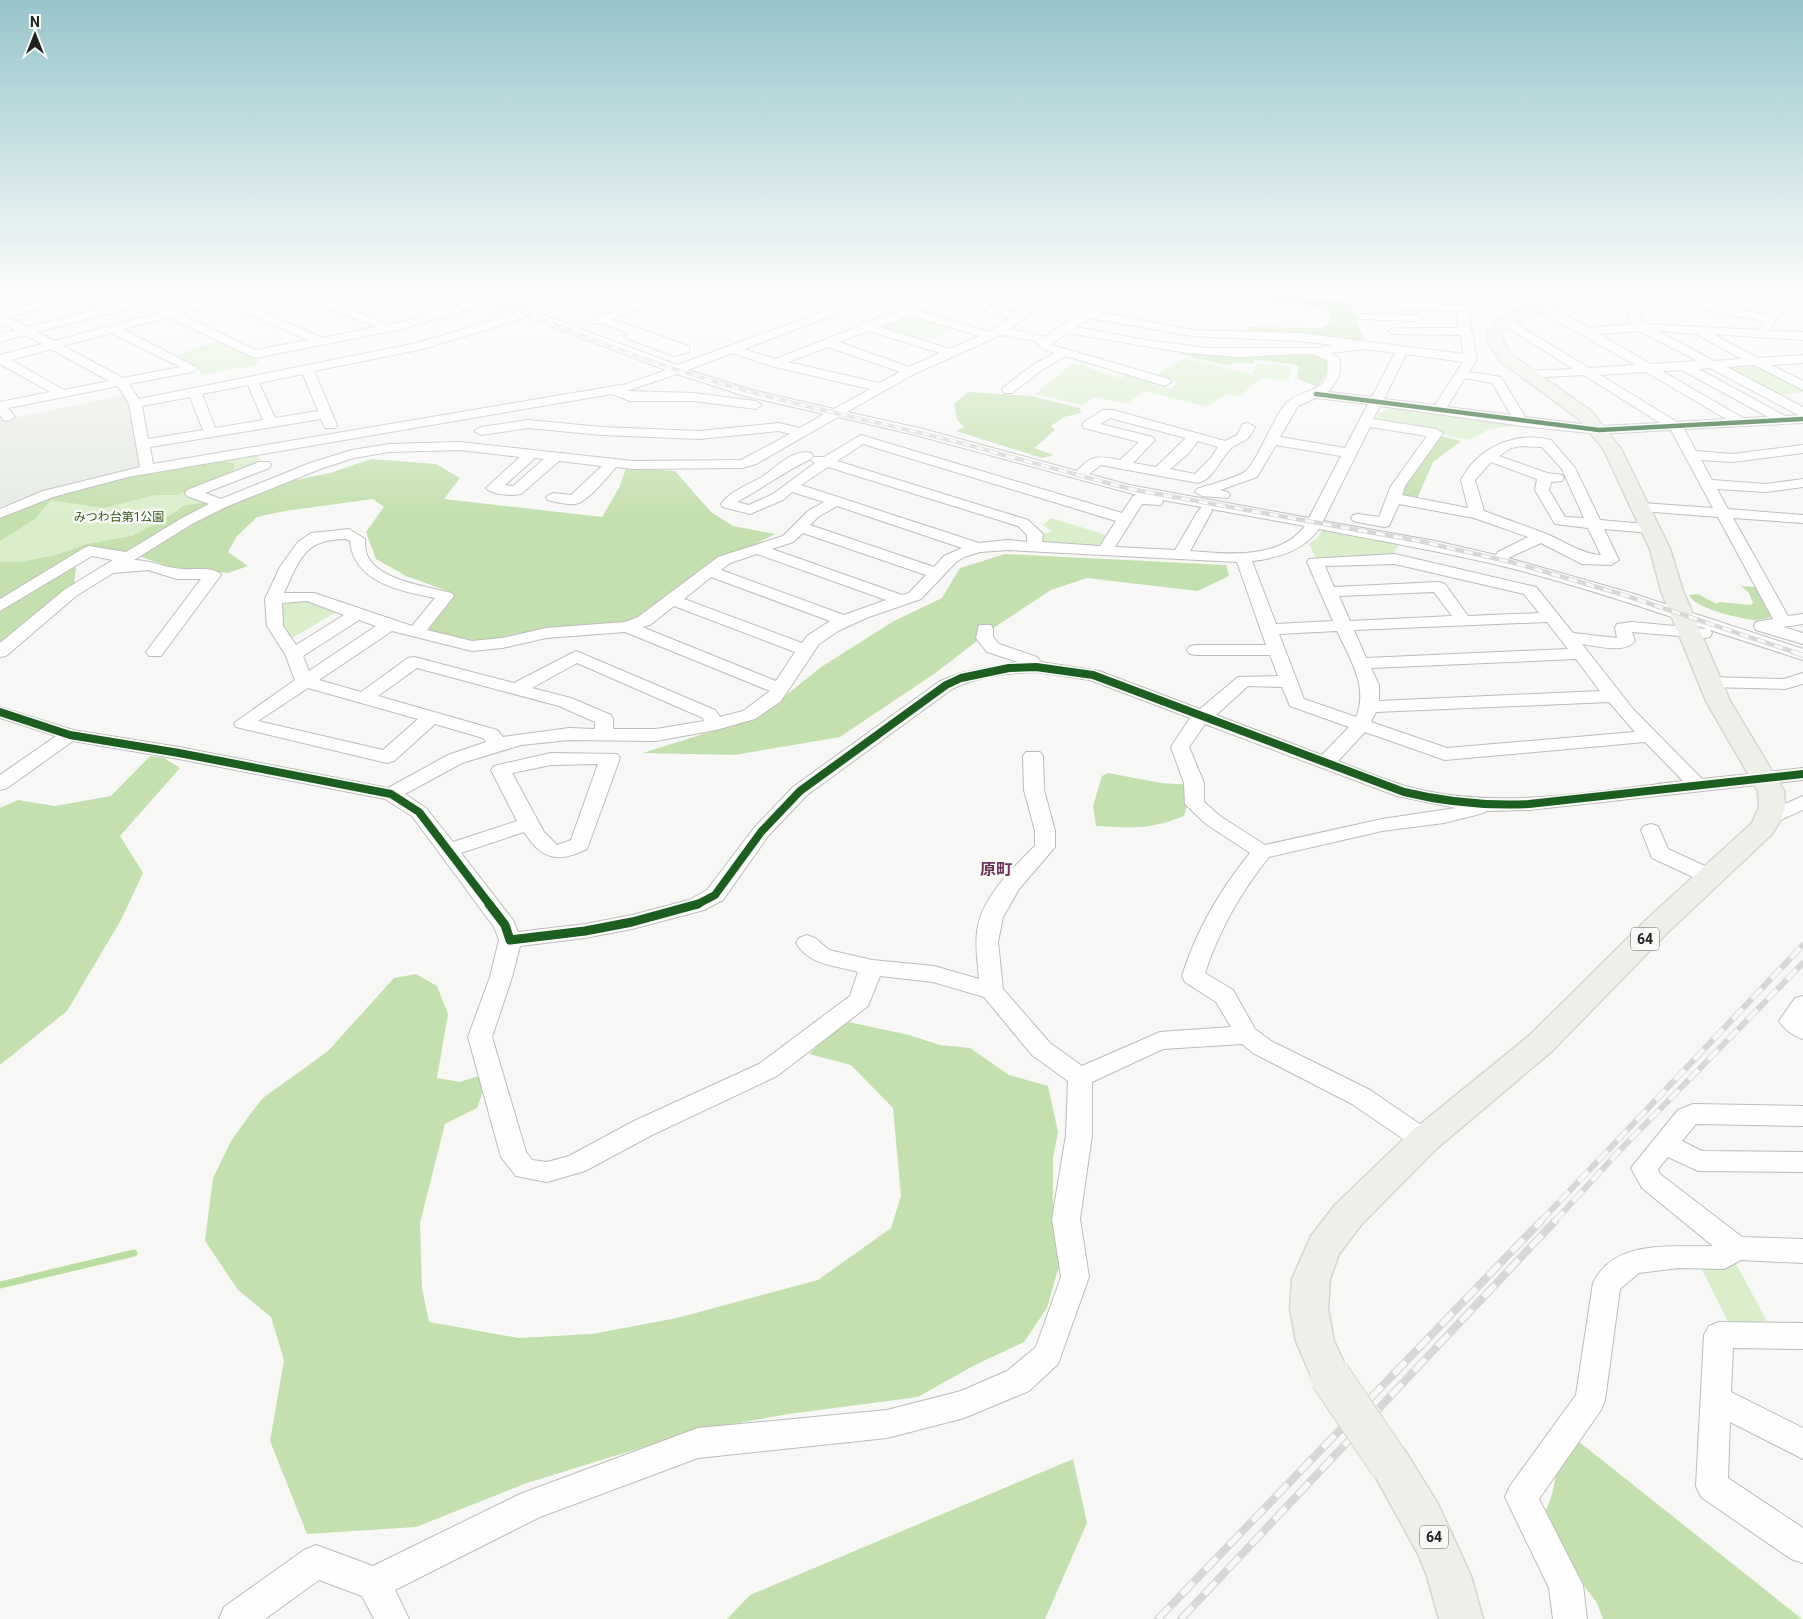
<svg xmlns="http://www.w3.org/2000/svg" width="1803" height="1619" font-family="Roboto,'Noto Sans JP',sans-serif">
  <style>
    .built { fill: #e7ebe4 }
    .green { fill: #daeecc }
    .forest { fill: #c4e0af }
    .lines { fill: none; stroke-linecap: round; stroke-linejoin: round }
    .stream { stroke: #bbdea0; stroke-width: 7 }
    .minor-casing { stroke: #bcbdbb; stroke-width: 2 }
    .major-casing { stroke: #d4d5d4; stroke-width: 3 }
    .minor { fill: #fefefe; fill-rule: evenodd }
    .major { fill: #ecf0e8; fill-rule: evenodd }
    .rail-far4-casing { stroke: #d7d7d6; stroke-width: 4 }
    .rail-far3-casing { stroke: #d7d7d6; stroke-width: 4.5 }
    .rail-far2-casing { stroke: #d7d7d6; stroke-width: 5.5 }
    .rail-far1-casing { stroke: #d7d7d6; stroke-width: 6 }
    .rail-casing { stroke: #d7d7d6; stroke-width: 8 }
    .rail-far4 { stroke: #f6f9f5; stroke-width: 2.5; stroke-dasharray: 7; stroke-linecap: butt }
    .rail-far3 { stroke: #f6f9f5; stroke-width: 3; stroke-dasharray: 9; stroke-linecap: butt }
    .rail-far2 { stroke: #f6f9f5; stroke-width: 4; stroke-dasharray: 11; stroke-linecap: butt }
    .rail-far1 { stroke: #f6f9f5; stroke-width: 4.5; stroke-dasharray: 14; stroke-linecap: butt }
    .rail { stroke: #f6f9f5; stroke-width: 5.5; stroke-dasharray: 17; stroke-linecap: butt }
    .major-bridge-casing { stroke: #d4d5d4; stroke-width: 42; stroke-linecap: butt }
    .major-bridge { stroke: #ecf0e8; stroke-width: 40 }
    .cycleway-far2-casing { stroke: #f6f9f5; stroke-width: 6 }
    .cycleway-far1-casing { stroke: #f6f9f5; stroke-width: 11 }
    .cycleway-casing { stroke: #f6f9f5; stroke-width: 12 }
    .cycleway-far2 { stroke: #1b5e20; stroke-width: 4.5 }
    .cycleway-far1 { stroke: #1b5e20; stroke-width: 8 }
    .cycleway { stroke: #1b5e20; stroke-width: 9 }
    .labels { text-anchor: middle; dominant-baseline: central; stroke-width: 5; stroke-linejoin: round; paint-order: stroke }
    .far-park-label { font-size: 12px; fill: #38571c; stroke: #f6f9f5 }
    .shield { fill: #f6f9f5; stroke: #616260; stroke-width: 1 }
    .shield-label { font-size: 14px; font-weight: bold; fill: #212220 }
    .neighbourhood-label { font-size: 16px; font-weight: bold; fill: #6f325a; stroke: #f6f9f5 }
  </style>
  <rect width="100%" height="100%" fill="#f7f8f6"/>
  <polygon class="built" points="123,395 130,407 141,464 136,468 69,483 0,507 0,421"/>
  <g class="green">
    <polygon points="906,314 956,329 924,342 874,328"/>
    <polygon points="220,341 252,354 260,364 203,375 196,368 173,356"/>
    <polygon points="1184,358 1252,374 1257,363 1293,367 1288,381 1263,378 1237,397 1226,394 1207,407 1145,391 1126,404 1096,397 1083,405 1035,394 1073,363 1121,378 1127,373 1157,383 1154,385 1170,389 1179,382 1156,375"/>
    <polygon points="1754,364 1803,388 1803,392 1778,395 1722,367"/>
    <polygon points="1388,409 1398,409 1517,425 1490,429 1469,440 1376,421 1378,414"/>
    <polygon points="258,455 261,464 189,493 216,505 126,556 90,549 0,604 0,521 62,494 133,476"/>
    <polygon points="1051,518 1110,536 1102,547 1043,542 1041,534 1052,532 1043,525"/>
    <polygon points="1323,529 1400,543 1391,557 1317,560 1309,544 1318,537"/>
    <polygon points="307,599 340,610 290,639 277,625 281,600"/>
    <polygon points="1736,1264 1773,1332 1733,1332 1701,1267"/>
  </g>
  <g class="forest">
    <polygon points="1234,291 1267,291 1349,302 1365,342 1252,334 1248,327 1320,328 1329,324 1329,313 1318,308"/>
    <path d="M1184 351C1221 351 1294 345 1326 358L1328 371 1317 387 1297 378 1299 367 1293 364 1255 360 1252 364 1239 363 1225 365 1180 354Z"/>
    <polygon points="968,392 1030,396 1080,408 1081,413 1064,417 1051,426 1055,430 1034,448 1054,455 1042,458 956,431 965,427 957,420 954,404"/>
    <polygon points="1441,436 1461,441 1433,462 1416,501 1397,497"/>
    <polygon points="371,459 436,464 460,478 444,499 602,517 619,488 626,468 675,471 711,512 733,526 775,534 720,562 638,619 617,624 513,634 483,642 423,630 453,593 406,576 376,559 366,532 384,507 373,499 285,511 257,517 237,536 228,552 248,566 228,573 170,567 130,553 89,547 65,559 76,568 74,583 7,643 0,641 0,562 20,562 56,555 87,544 132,536 174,513 183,506 228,498 285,482 330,473"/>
    <polygon points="210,461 235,463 233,471 177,495 155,495 104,508 51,500 35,519 0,541 0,518 56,493 121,475"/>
    <polygon points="1005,554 1226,565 1229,576 1198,591 1087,578 1051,590 998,625 934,674 840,737 734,755 643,753 760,716 821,667 894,621 942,598 960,568"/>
    <path d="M1741 586 1756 587 1773 617C1767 618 1760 621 1753 620 1738 618 1694 608 1689 595L1698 594 1717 604 1719 602 1751 605 1753 603 1749 593Z"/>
    <polygon points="150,756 164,758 180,768 120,836 143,873 121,920 67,1011 0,1065 0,808 18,800 55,806 111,796"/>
    <path d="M1108 773 1161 783 1193 785 1184 816C1150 830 1132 828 1096 826L1093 806 1102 776Z"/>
    <polygon points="416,974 437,986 448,1014 437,1078 460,1082 481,1075 482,1094 477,1108 445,1124 420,1223 422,1289 429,1322 519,1338 592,1334 677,1318 818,1280 891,1228 901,1196 893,1108 851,1065 809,1054 844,1021 909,1035 940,1045 970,1048 1009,1075 1048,1086 1058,1132 1053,1158 1053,1218 1064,1249 1047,1308 1024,1342 973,1366 918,1397 789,1414 699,1430 527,1483 416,1527 307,1534 270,1441 284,1360 271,1317 238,1290 205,1241 213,1178 231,1141 251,1113 263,1098 328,1051 394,978"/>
    <polygon points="1578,1441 1802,1619 1603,1619 1597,1603 1539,1527 1552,1495 1558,1464"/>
    <polygon points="1073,1459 1087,1523 1045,1619 727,1619 750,1595"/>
  </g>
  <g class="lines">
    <polyline class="stream" points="0,1285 134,1253"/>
    <g class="minor-casing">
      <g id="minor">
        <path d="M86 291H107L8 317 28 327 133 300 117 291H132L144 297 167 291H186L153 302 171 310 239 291H258L234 299 322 338 376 327 288 291H304L390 325 427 315 373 291H389L403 297 422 291H440L413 301 438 311 479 299 463 291H479L490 295 503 291H521L500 299 677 365 880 291H896L744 349 775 359 860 326 862 324 951 291H967L960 296 1017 313 1029 300 1004 291H1022L1036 295 1047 291H1063L1040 301 1031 313 1010 329 1045 337C1074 318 1103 291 1138 291L1099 312 1192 330 1299 333 1464 354 1460 335 1394 334 1388 331 1394 328H1459L1457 319 1459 311 1396 309 1390 306 1396 303 1463 305 1473 296 1469 291H1481L1485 296 1471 309 1469 319 1477 359 1469 372 1501 377 1525 417 1599 426 1660 423 1584 375 1525 378 1523 375 1525 372 1529 371 1573 369 1498 321 1500 319H1508L1589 368 1635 365 1537 309 1513 291H1526L1589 328 1633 324 1627 315 1639 297 1618 291H1654L1653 293 1768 315 1774 307 1701 291H1726L1778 301 1785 291H1795L1769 331 1803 332V340L1713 334 1758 358 1803 355V363L1771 365 1803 381V390L1754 365 1727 367 1803 407V423L1684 429 1696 451 1732 454 1803 445V453L1732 462 1701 460 1712 480 1766 484 1803 479V487L1766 492 1717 489 1728 509 1803 515V523L1733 518 1788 616 1803 614V624L1783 627 1803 633V644L1756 630 1754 626 1756 622 1773 619 1718 517 1642 511 1635 507 1642 503 1713 508 1671 430 1599 434 1522 426 1380 406 1373 419 1436 429 1443 433 1405 486 1402 495 1468 508 1461 480C1478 447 1516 431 1551 440L1575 468 1600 520 1656 525 1659 528 1651 533 1604 529 1619 560 1611 565 1582 564 1541 543 1508 558 1631 593 1803 649V660L1710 630 1712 633 1710 637 1704 638 1632 632 1635 641C1625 654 1596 646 1582 644L1633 709 1702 779 1803 768V780L1529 810 1486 811 1484 813 1444 823 1382 831 1269 857C1241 892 1219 930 1205 973L1233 990 1255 1029 1271 1041 1370 1090 1433 1133 1437 1140 1433 1147 1424 1150 1415 1147 1352 1104 1253 1053 1242 1044 1163 1049 1092 1082V1135L1080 1219 1089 1277 1058 1364 1029 1391 964 1418 887 1438 698 1458 540 1517 395 1590 409 1619H374L362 1596 319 1580 265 1619H219L224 1607 304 1550 316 1545 373 1566 520 1494 698 1428 887 1410 961 1391 1007 1371 1036 1347 1061 1277 1052 1219 1066 1135 1068 1081 1032 1055 984 997 933 982 880 976 868 1006 777 1076 652 1135 585 1171 547 1182 516 1176 501 1157 468 1037 490 977 499 940 494 927 412 816 385 799 179 759 73 741 7 788 0 790V775L56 736 0 718V707L73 730 179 747 388 788 448 755 486 742 483 738 435 724 394 761 387 763 236 727 234 723 295 680 285 654 267 626 265 599 280 567 298 542 311 533 349 529 365 539C365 544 365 550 367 555 377 580 429 587 452 593L454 596 427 630 472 641 502 638 546 628 625 622 638 617 718 557 783 536 808 511 824 502 792 492 783 500 750 514 723 507 721 504C730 491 746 486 760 478 774 470 792 448 811 453L813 456 811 459C785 471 763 488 737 502L749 505 773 494 815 463 811 460 813 457H824L861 435 1122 513 1133 496 1137 495 915 435 838 417 756 464 742 468 633 469 616 467C608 476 587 503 575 504 567 505 556 502 548 500L546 497 553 493 571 495 602 466 559 461 521 494C512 496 492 495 486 488L520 457 459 450 389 452 354 458 320 469 226 507 192 524 134 560C152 560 167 569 184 569 194 570 215 566 221 575L161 656H149L146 652 201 579H177L148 570 113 573 76 596 6 656 0 657V643L64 590 113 560 92 556 0 611V599L84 548 89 546 126 552 182 518 209 504 187 496 185 493 187 490 259 462H269L271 465 269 468 205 493 221 499 310 463 352 450 389 444 459 442 633 461 741 460 790 434 779 431 699 439 602 435 528 428 481 435 474 431 481 427 528 420 602 427 699 431 779 423 800 428 824 414 745 396 677 374 627 391 694 393 756 401 762 405 756 409 694 401H630L612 394 128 477 53 497 0 518V509L43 491 140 467 129 404 118 386 8 408 15 417 8 421 3 420 0 415V402L50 392 0 364V355L42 344 25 335 0 342V334L16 330 0 322V312ZM1649 299 1764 321 1759 330 1645 324 1639 315ZM950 300 1010 318 989 332 921 311ZM223 303 308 340 256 350 180 314ZM489 303 517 313 417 343 139 399 129 384 192 372 198 368 123 329 168 317 255 358 402 329ZM142 305 159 313 54 341 37 332ZM910 315 979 336 950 349 880 327ZM527 317 666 370 627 384 153 464 150 447 321 419 325 428H335L337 425 314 371 423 349ZM1090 318 1192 336 1299 341 1332 345 1319 348H1207L1146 340 1076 327ZM869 331 940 353 909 367 839 342ZM1639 331 1698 361 1651 364 1599 334ZM1658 331 1696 334 1742 359 1714 361ZM111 333 180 367 123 378 63 346ZM1068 333 1187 353 1238 357 1304 354 1315 355 1327 360C1332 392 1309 387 1290 400 1277 408 1260 456 1247 470 1241 477 1208 485 1197 489L1195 492 1202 496 1228 498 1230 495 1228 492 1220 490 1257 477 1276 445 1341 456 1309 518 1129 485 1089 474 1101 465 1198 483C1215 479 1222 454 1233 447 1246 438 1246 444 1255 427L1248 423 1243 424 1237 435 1225 441 1113 410H1103L1084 422 1082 425 1084 428 1139 442 1120 460C1099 456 1092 454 1077 471L923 429 847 412 914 374 1001 335 1035 341 1044 350 1055 353 1034 364 1004 387 1002 390 1004 393H1012L1042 370 1066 356 1165 386 1171 382 1169 379 1052 345V343ZM828 347 900 372 879 383 788 362ZM51 349 109 381 64 390 11 360ZM1365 349 1395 353 1372 397 1328 392C1338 380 1342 373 1339 358L1331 353ZM732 353 771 366 870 389 834 409 752 390 688 370ZM1406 354 1463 362 1435 405 1384 399ZM1710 368 1798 415H1800L1785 416 1699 369ZM1682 370 1768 417 1743 418 1662 371ZM1646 372 1726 419 1677 422 1600 375ZM303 374 318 411 275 418 259 383ZM1465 378 1492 383 1511 415 1447 407ZM248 385 263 420 215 428 202 394ZM190 397 203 430 148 439 142 406ZM1316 398 1368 404 1345 448 1280 437 1298 406ZM1110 418 1186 438 1156 467 1133 463 1155 440 1153 437 1100 424ZM1370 427 1427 436 1391 486 1379 517 1358 514 1353 515 1351 518 1353 521 1384 527 1389 526 1399 504 1474 518 1528 537 1498 552 1496 555 1435 541 1323 521ZM1198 441 1218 447 1211 458 1195 474 1170 469 1188 454ZM863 444 1116 521 1100 546 1042 542 1043 534 1028 520 837 461ZM1521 446 1542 447 1562 469 1584 518 1565 517 1549 490 1551 482 1562 481 1564 478 1562 475 1547 473 1499 456 1511 448ZM535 458 544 459 513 486 505 485ZM1491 462 1537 479 1535 490 1555 524 1588 528 1601 555C1582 554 1565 542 1547 534 1526 526 1505 519 1484 511L1475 480ZM828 467 1018 526 1027 535V542L1008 540 979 543 801 485ZM1162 500 1202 507 1198 511 1175 550 1115 547 1142 504 1161 505 1163 502ZM837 506 962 548 944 556 934 567 810 525 818 517ZM1211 509 1305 526C1279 560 1228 554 1190 551L1212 511ZM1319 529C1381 541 1444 552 1506 567 1574 584 1640 606 1707 629L1632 622 1617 624 1615 628 1617 638 1573 633 1536 587 1395 554 1309 559 1307 562 1333 621 1276 624 1252 561C1278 558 1303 551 1319 529ZM803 533 926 575 909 593 902 595 772 549 793 542ZM346 539 350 541C354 583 401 591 435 598L412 626 314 593H284C300 559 304 539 346 539ZM1008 550 1237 562 1266 645H1196L1190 646 1187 650 1190 654 1196 655H1270L1278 676 1238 677 1200 709 1099 671 1041 662 1037 657 999 644 993 637V629L991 625H979L976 638 987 652 1018 662 961 673 940 681 793 787 754 828 707 890 689 900 632 915 585 924 518 932 513 920 461 853 524 832C542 860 558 863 587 849L620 758 617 754 551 753 494 766 491 770 517 821 453 842 426 808 405 794 462 763 521 745 569 740 656 741 716 730 755 719 781 701 819 644 838 631 866 618 921 599 956 562 964 557 980 552ZM757 554 886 600 844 615 721 570 730 563ZM1395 564 1524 594 1539 613 1468 616 1445 584 1439 582 1334 587 1325 566ZM711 577 830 621 807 636 802 643 684 599ZM1434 592 1452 616 1350 621 1339 596ZM307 601 344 615 296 645 283 626 282 603ZM674 606 795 652 776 681 642 627 650 625ZM359 620 376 626 309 671 303 656ZM1547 622 1568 649 1366 658 1354 630ZM392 631 472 651 502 648 546 638 625 632 770 691 743 711 720 717 715 710 576 651 514 683 414 657 408 658 361 692 319 680ZM1337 631C1350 659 1369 687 1356 717L1304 699 1279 634ZM1576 659 1600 691 1379 701V685L1371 668ZM577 663 703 718 704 721 656 729H613V719L611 715 571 698 532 688ZM417 668 559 706 595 722V729L569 728 503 737 497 730 378 696ZM1036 672 1090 680 1190 718 1171 747 1184 783 1185 804 1206 824 1250 853C1220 890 1196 931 1182 976L1185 982 1216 1002 1231 1027 1160 1032 1082 1066 1050 1043 1003 989 998 942 1003 917 1019 889 1055 847V831L1044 790 1043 756 1040 752H1026L1023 756 1024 790 1035 831V846C1012 869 981 898 977 932 975 948 978 964 979 979L934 966 872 960 829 950 815 938 807 935 799 938 796 943C810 966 835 965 858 972L850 996 759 1064 634 1121 569 1156 547 1162 532 1160 526 1152 492 1037 512 977 520 946 585 938 632 929 704 910 723 900 768 836 807 795 952 689C978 676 1007 673 1036 672ZM1248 686 1282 687 1290 706 1349 727 1322 755 1216 715ZM308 688 418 719 383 750 258 721ZM1609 702 1635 732 1447 748 1371 722 1376 712ZM1205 724 1397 796 1456 808 1382 819 1265 845 1220 816 1204 802V783L1189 747ZM1365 732 1445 760 1645 742 1683 781C1596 791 1507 809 1421 790 1393 784 1365 771 1338 761ZM598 764 571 840 557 845 544 832 512 773 551 765Z"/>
        <polygon points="657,291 670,291 653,303 611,319 689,346 689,352 674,356 626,338 624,336 629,333 601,323 591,323 589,321 645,299"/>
        <polygon points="1272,291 1305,291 1353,298 1405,291 1441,291 1436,294 1353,304 1277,294"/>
        <polygon points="1362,314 1416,315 1422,318 1416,321 1358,319 1358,315"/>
        <polygon points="1803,673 1803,684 1785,689 1710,687 1704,686 1701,682 1704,678 1710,677 1784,679"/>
        <polygon points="1803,796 1803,810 1778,821 1771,823 1764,821 1761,817 1764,813"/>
        <polygon points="1651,824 1658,826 1668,849 1718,872 1722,877 1718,882 1711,884 1704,882 1652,858 1641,830 1644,826"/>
        <path d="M1803 996V1039C1793 1036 1785 1030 1779 1021L1795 998Z"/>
        <path d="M1693 1104 1803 1106V1126L1696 1124 1682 1141 1702 1151 1803 1152V1172L1698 1171 1668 1157 1658 1169 1660 1174 1742 1237 1803 1239V1263L1741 1260 1724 1269 1679 1268 1639 1273 1620 1289 1605 1400 1601 1410 1539 1499 1583 1585 1587 1619H1553L1549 1588 1505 1497 1510 1486 1576 1395 1593 1283C1615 1238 1672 1248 1713 1246L1642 1188 1631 1168 1678 1110Z"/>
        <polygon points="1719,1322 1803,1323 1803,1349 1733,1348 1731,1392 1803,1428 1803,1459 1730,1422 1728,1478 1803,1528 1803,1563 1791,1559 1701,1497 1696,1486 1704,1335 1709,1326"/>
      </g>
    </g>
    <g class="major-casing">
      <g id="major">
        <path d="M1564 291H1580C1564 312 1506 317 1503 334 1501 341 1507 349 1512 355L1591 411 1621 449 1670 549 1683 591 1730 701 1784 791 1785 807 1781 820 1771 835 1667 933 1552 1051 1436 1149 1361 1225 1339 1254 1330 1279 1328 1308 1334 1341 1350 1376 1344 1388 1330 1394 1316 1388 1296 1341 1290 1308 1292 1279 1311 1236 1335 1205 1412 1131 1530 1035 1647 919 1752 823 1759 807 1758 791 1706 701 1661 591 1650 549 1604 450 1579 419 1500 361 1489 344 1487 334 1494 322 1515 311 1552 300Z"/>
        <polygon points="1389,1443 1404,1449 1438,1504 1471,1576 1483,1619 1439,1619 1427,1576 1417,1552 1368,1463 1374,1449"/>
      </g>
    </g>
    <use href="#minor" class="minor"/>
    <use href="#major" class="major"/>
    <g class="rail-far4-casing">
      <path id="rail-far4" d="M469 291C562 326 655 367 751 392 832 414 913 429 994 452"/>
    </g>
    <g class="rail-far3-casing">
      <polyline id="rail-far3" points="989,451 1130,489 1419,541 1515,563 1624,595 1797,653"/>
    </g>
    <g class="rail-far2-casing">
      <polyline id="rail-far2" points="1793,652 1803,655"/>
    </g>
    <g class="rail-far1-casing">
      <g id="rail-far1">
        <polyline points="1540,1222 1803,945"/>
        <polyline points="1554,1222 1622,1148 1803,963"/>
      </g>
    </g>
    <g class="rail-casing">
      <g id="rail">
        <polyline points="1158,1619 1541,1221"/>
        <polyline points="1181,1619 1555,1221"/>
      </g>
    </g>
    <use href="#rail-far4" class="rail-far4"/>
    <use href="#rail-far3" class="rail-far3"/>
    <use href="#rail-far2" class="rail-far2"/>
    <use href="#rail-far1" class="rail-far1"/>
    <use href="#rail" class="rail"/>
    <g class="major-bridge-casing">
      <polyline id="major-bridge" points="1330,1376 1389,1463"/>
    </g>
    <use href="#major-bridge" class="major-bridge"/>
    <g class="cycleway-far2-casing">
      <polyline id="cycleway-far2" points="1316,394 1599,430 1803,419"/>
    </g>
    <g class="cycleway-far1-casing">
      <g id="cycleway-far1">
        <polyline points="0,712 70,735 179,753 391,794 419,812 490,905"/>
        <path d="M696 905 715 895 761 832 800 791 946 685 961 678 1009 668 1036 667 1093 675 1404 792C1445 802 1486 806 1529 804L1803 774"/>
      </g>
    </g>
    <g class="cycleway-casing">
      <polyline id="cycleway" points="489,904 505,925 510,940 585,931 632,922 698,904"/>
    </g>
    <use href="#cycleway-far2" class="cycleway-far2"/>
    <use href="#cycleway-far1" class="cycleway-far1"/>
    <use href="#cycleway" class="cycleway"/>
  </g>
  <linearGradient id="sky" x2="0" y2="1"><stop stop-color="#96c5cb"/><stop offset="0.56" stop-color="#fbfcfb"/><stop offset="1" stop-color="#fbfcfb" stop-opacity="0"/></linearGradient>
  <rect width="1803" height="518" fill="url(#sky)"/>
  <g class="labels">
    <g class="far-park-label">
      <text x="119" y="517">みつわ台第1公園</text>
    </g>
    <g class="shield">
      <rect x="1631" y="927.5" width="28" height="23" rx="4"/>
      <rect x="1420" y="1525.5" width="28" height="23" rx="4"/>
    </g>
    <g class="shield-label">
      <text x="1645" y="939">64</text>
      <text x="1434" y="1537">64</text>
    </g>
    <g class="neighbourhood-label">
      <text x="996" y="869">原町</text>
    </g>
  </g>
  <g transform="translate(35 35)" stroke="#f6f9f5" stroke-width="4" paint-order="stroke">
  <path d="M0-4L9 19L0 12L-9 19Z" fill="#212220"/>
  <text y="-8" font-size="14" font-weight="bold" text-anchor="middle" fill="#212220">N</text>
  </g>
</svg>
